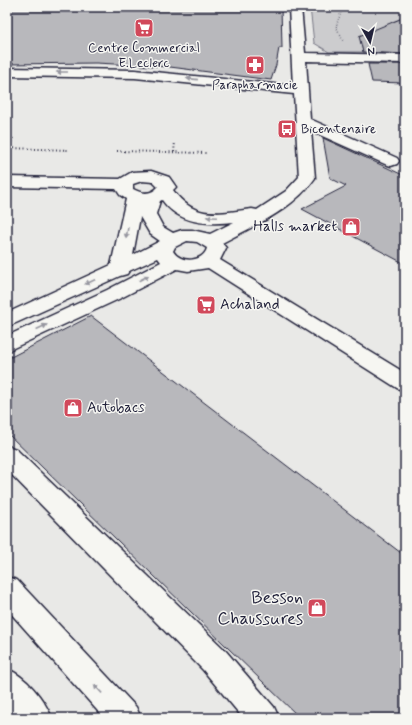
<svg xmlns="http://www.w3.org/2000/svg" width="412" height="725" font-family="Mynerve,sans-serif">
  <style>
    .green { fill: #ccccce; stroke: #777784 }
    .building { fill: #b8b8bc; stroke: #22223b }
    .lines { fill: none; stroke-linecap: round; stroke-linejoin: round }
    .minor-casing { stroke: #22223b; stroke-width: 3 }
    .major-casing { stroke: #22223b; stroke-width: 3 }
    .path-far1 { stroke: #22223b; stroke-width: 1.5; stroke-dasharray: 0.5 2; stroke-linecap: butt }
    .path { stroke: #22223b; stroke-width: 2; stroke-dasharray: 1 2.5; stroke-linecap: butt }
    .minor { fill: #f6f6f2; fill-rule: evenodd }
    .major { fill: #f6f6f2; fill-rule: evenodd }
    .oneway { fill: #9797a0 }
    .labels { text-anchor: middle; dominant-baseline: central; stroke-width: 3; stroke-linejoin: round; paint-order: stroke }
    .far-poi-label { font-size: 13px; fill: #22223b; stroke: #f6f6f2 }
    .poi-label { font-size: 15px; fill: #22223b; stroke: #f6f6f2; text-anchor: start }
    .near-poi-label { font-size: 18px; fill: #22223b; stroke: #f6f6f2; text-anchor: end }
  </style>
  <rect width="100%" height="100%" fill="#e9e9e7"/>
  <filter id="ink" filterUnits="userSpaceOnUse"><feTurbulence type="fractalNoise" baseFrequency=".025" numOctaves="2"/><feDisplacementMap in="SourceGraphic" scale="8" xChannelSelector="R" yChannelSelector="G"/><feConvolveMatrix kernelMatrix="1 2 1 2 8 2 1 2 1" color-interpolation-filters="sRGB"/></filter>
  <g filter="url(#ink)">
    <polygon class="green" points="310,7 405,7 405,17 392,22 392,24 360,38 363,52 329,52 314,43"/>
    <g class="building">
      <polygon points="7,7 281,7 282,48 279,48 276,65 271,80 170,67 96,63 7,64"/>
      <polygon points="405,17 405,54 363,52 359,36"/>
      <polygon points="368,64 405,64 405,83 372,82"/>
      <polygon points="323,138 405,176 405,264 302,209 346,186 330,178"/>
      <polygon points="91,316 405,556 405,718 300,718 7,433 7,359"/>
    </g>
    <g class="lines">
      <g class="minor-casing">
        <g id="minor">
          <path d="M289 7H301L305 53 405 55V63L306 61 310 119 397 158 399 161 397 164 391 166 385 164 311 131 315 178C293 210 255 225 222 243L226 248 220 260 405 373V391L397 388 208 268 188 271 177 269 121 298 7 351V336L107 290 161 262 158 258 129 271 127 274 120 276 7 327V313L111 265 126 199 120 195 116 189 7 187V177L120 179 132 172 151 171 169 177 176 187 173 190C195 221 220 213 252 209L257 210 286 191 299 177 294 94 135 78 7 76V68L135 70 293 86ZM142 181 153 182 158 187C151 195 142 194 133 189V184ZM162 200C179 224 207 225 234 222L210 234 192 230H182L173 233 163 227 156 214 160 201ZM140 217 150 234 160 241 133 255ZM187 241 197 242 207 248C204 262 180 264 173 251L175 247Z"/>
          <polygon points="7,446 16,449 225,650 274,707 279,718 243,718 203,670 7,470"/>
        </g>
      </g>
      <g class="major-casing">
        <g id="major">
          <polygon points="7,577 17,580 136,707 141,718 104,718 7,609"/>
          <path d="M7 669C26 676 44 699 52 718H16L7 707Z"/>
        </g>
      </g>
      <polyline class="path-far1" points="342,10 336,26 343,41"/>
      <g class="path">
        <polyline points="7,148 70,150"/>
        <polyline points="8,148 13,138"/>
        <polyline points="117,151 207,153"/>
        <polyline points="174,152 175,142"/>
      </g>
      <use href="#minor" class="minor"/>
      <use href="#major" class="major"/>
    </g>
    <defs><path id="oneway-solid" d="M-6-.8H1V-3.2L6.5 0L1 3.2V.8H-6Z"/></defs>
    <g class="oneway">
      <use href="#oneway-solid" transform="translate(62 72) rotate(-180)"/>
      <use href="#oneway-solid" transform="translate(192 79) rotate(-174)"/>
      <use href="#oneway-solid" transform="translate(212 217) rotate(-177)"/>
      <use href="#oneway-solid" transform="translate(127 233) rotate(100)"/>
      <use href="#oneway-solid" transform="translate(144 278) rotate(-27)"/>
      <use href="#oneway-solid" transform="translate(90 282) rotate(155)"/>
      <use href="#oneway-solid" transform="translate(42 327) rotate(-25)"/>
      <use href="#oneway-solid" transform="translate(98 689) rotate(-133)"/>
    </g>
  </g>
  <defs>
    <g id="supermarket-square" transform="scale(1)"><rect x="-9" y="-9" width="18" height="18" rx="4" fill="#d1495b" stroke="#f6f6f2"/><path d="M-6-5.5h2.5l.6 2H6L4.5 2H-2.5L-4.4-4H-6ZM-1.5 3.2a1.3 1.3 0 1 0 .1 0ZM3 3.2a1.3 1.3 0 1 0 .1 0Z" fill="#fff"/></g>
    <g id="pharmacy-square" transform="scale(1)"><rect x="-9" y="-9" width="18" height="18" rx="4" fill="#d1495b" stroke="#f6f6f2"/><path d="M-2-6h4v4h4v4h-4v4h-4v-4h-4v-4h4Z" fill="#fff"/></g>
    <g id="bus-square" transform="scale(1)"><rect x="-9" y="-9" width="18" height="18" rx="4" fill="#d1495b" stroke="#f6f6f2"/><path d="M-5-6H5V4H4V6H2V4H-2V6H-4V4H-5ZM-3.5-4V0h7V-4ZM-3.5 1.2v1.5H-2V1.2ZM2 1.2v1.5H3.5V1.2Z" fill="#fff"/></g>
    <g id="shop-square" transform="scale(1)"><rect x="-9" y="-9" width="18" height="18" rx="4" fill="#d1495b" stroke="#f6f6f2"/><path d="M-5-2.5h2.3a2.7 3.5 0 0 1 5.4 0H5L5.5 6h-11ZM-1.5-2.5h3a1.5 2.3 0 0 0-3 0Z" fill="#fff"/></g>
  </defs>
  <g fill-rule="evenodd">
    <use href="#supermarket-square" x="144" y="28"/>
    <use href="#pharmacy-square" x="255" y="65"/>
    <use href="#bus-square" x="287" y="129"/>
    <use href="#shop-square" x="351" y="227"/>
    <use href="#supermarket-square" x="206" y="305"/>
    <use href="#shop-square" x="73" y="408"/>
    <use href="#shop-square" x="317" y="608"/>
  </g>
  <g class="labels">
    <g class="far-poi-label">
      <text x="144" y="48">Centre Commercial<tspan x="144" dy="15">E.Leclerc</tspan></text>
      <text x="255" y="85">Parapharmacie</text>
      <text x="301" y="129" text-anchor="start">Bicentenaire</text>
    </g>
    <g class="poi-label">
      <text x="337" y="227" text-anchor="end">Halls market</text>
      <text x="220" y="305">Achaland</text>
      <text x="87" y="408">Autobacs</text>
    </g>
    <g class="near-poi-label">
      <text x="303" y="598">Besson<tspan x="303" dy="21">Chaussures</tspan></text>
    </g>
  </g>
  <rect width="412" height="725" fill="none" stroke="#f6f6f2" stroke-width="24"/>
  <rect x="12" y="12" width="388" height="701" fill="none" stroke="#22223b" stroke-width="1.5" filter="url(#ink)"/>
  <g transform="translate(370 42) rotate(172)" stroke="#f6f6f2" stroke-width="3" paint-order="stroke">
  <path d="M0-3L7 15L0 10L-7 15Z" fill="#22223b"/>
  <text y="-6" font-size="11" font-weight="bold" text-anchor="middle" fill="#22223b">N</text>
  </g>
</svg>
